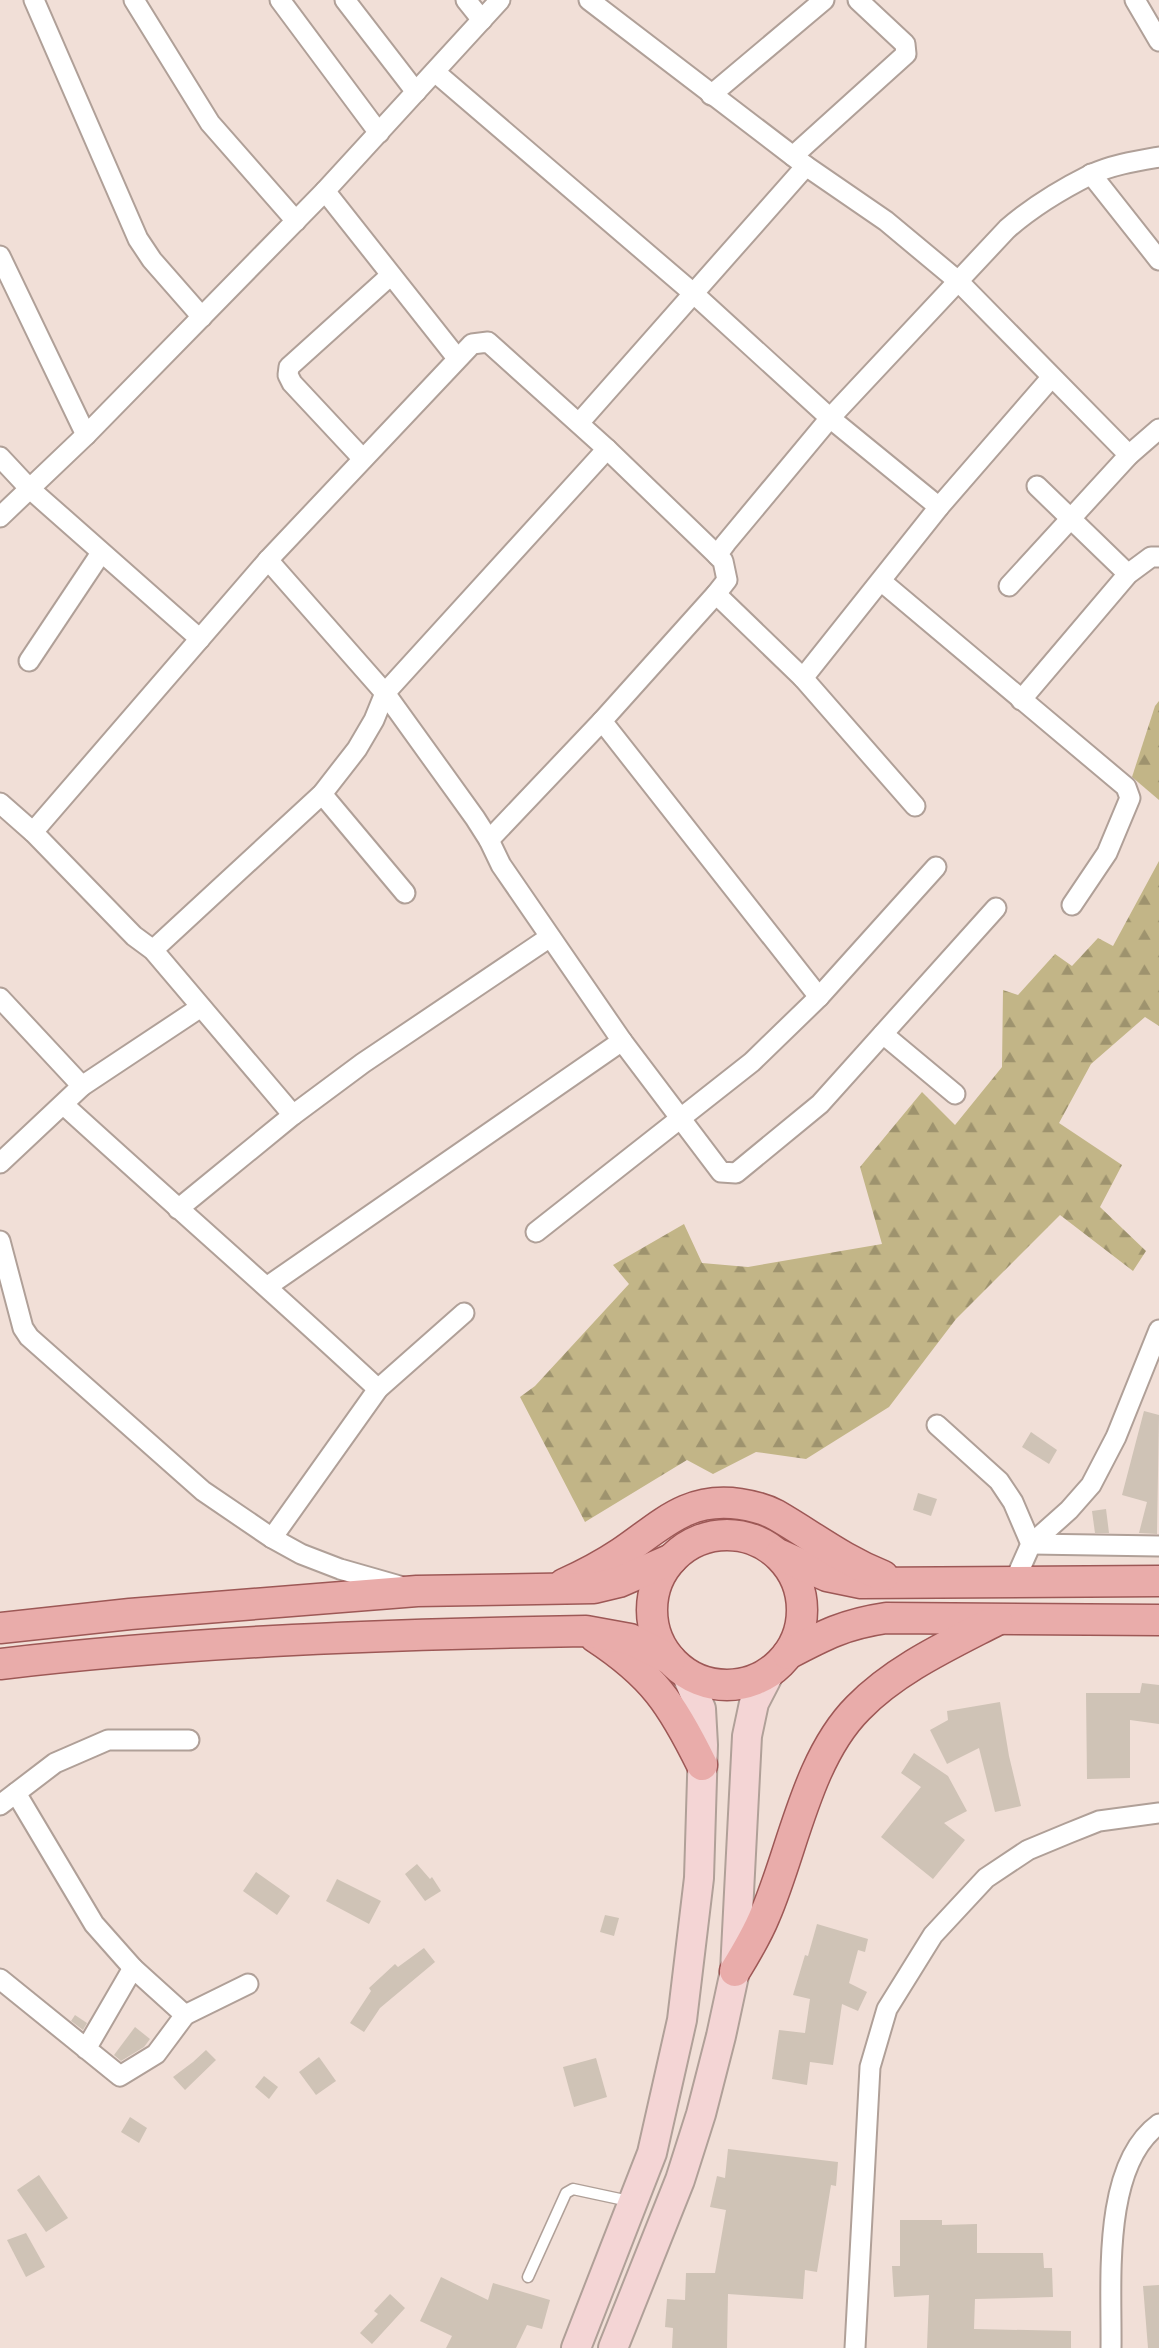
<svg xmlns="http://www.w3.org/2000/svg" width="1159" height="2348" font-family="'Crimson Pro',serif">
  <style>
    .forest { fill: url(#forest-firs) }
    .building { fill: #cfc3b6 }
    .lines { fill: none; stroke-linecap: round; stroke-linejoin: round }
    .service-casing { stroke: #b0a098; stroke-width: 13 }
    .minor-casing { stroke: #b0a098; stroke-width: 23 }
    .secondary-casing { stroke: #b0a098; stroke-width: 32 }
    .primary-casing { stroke: #9d5856; stroke-width: 33 }
    .service { stroke: #fff; stroke-width: 10 }
    .minor { stroke: #fff; stroke-width: 19 }
    .secondary { stroke: #f4d5d5; stroke-width: 28 }
    .primary { stroke: #e9acaa; stroke-width: 30 }
  </style>
  <defs>
    <pattern id="forest-firs" width="22" height="20" patternUnits="userSpaceOnUse" patternTransform="scale(1.75)"><rect width="22" height="20" fill="#c2b587"/><path d="M5 1l3.5 6h-7zM16 11l3.5 6h-7z" fill="#9e936e"/></pattern>
  </defs>
  <rect width="100%" height="100%" fill="#f1dfd7"/>
  <g class="forest">
    <polygon points="1159,701 1159,800 1132,777 1155,706"/>
    <polygon points="1159,861 1159,1026 1145,1017 1091,1064 1059,1123 1122,1165 1100,1207 1146,1251 1133,1271 1060,1215 956,1319 889,1407 806,1459 756,1452 713,1474 687,1460 585,1522 520,1397 535,1386 629,1284 613,1265 684,1224 702,1263 748,1267 882,1244 860,1167 922,1092 955,1125 1002,1067 1003,990 1018,995 1055,954 1072,966 1098,938 1113,946"/>
  </g>
  <g class="building">
    <polygon points="1144,1411 1159,1415 1157,1534 1139,1533 1147,1502 1122,1495"/>
    <polygon points="1031,1432 1057,1450 1049,1464 1022,1447"/>
    <polygon points="918,1493 937,1499 931,1516 913,1510"/>
    <polygon points="1106,1509 1109,1533 1095,1533 1092,1511"/>
    <polygon points="1142,1683 1159,1685 1159,1724 1130,1720 1130,1778 1087,1779 1086,1693 1140,1693"/>
    <polygon points="1000,1702 1009,1756 1021,1806 995,1812 979,1748 947,1764 930,1730 948,1720 947,1711"/>
    <polygon points="914,1753 948,1776 967,1811 944,1823 965,1840 933,1879 881,1837 921,1787 901,1773"/>
    <polygon points="417,1864 430,1879 432,1877 441,1891 425,1901 405,1874"/>
    <polygon points="256,1872 290,1896 277,1915 243,1891"/>
    <polygon points="337,1879 381,1901 369,1924 326,1901"/>
    <polygon points="605,1915 619,1918 614,1936 600,1932"/>
    <polygon points="817,1924 868,1939 865,1952 858,1950 849,1983 867,1992 858,2011 842,2004 833,2065 810,2062 807,2085 772,2079 779,2030 805,2033 810,1999 793,1995 805,1955 808,1956"/>
    <polygon points="424,1948 435,1962 380,2008 364,2032 350,2023 371,1991 369,1988 395,1964 398,1967"/>
    <polygon points="75,2015 87,2023 83,2030 71,2021"/>
    <polygon points="135,2027 150,2039 144,2047 121,2061 114,2055"/>
    <polygon points="206,2050 216,2060 185,2090 173,2077 193,2062"/>
    <polygon points="319,2057 336,2081 316,2095 299,2072"/>
    <polygon points="596,2058 607,2097 574,2107 563,2067"/>
    <polygon points="264,2076 278,2087 269,2099 255,2087"/>
    <polygon points="130,2117 147,2128 139,2143 121,2132"/>
    <polygon points="728,2149 838,2162 836,2186 831,2185 817,2272 805,2270 803,2299 728,2294 727,2348 672,2348 673,2328 665,2327 667,2299 685,2300 686,2273 715,2273 726,2210 710,2207 717,2176 725,2178"/>
    <polygon points="39,2175 68,2218 46,2232 17,2190"/>
    <polygon points="900,2220 942,2220 942,2225 977,2224 977,2253 1043,2253 1044,2268 1052,2268 1053,2297 975,2299 974,2329 1071,2331 1071,2348 927,2348 929,2295 894,2297 892,2266 900,2266"/>
    <polygon points="26,2233 45,2267 26,2277 7,2240"/>
    <polygon points="441,2277 488,2300 493,2283 550,2300 542,2329 527,2325 516,2348 446,2348 452,2336 420,2321"/>
    <polygon points="1159,2285 1159,2348 1148,2348 1143,2286"/>
    <polygon points="390,2294 405,2308 372,2344 360,2333 378,2314 374,2311"/>
  </g>
  <g class="lines">
    <g class="service-casing">
      <polyline id="service" points="528,2277 566,2193 573,2189 629,2201"/>
    </g>
    <g class="minor-casing">
      <g id="minor">
        <polyline points="34,0 138,239 152,260 202,317"/>
        <polyline points="134,0 210,123 296,221"/>
        <polyline points="280,0 379,133"/>
        <polyline points="345,0 416,92"/>
        <polyline points="466,0 482,20"/>
        <polyline points="589,0 806,166 886,221 958,281 1129,455"/>
        <polyline points="1135,0 1159,41"/>
        <polyline points="435,72 693,293 830,418 939,507"/>
        <polyline points="711,95 824,0"/>
        <polyline points="793,156 906,54 905,44 858,0"/>
        <polyline points="1091,174 1159,260"/>
        <polyline points="325,191 457,358"/>
        <polyline points="0,256 86,435"/>
        <polyline points="579,423 806,166"/>
        <polyline points="0,457 29,488 200,639"/>
        <polyline points="363,459 292,383 288,375 289,367 391,275"/>
        <polyline points="1037,486 1128,574"/>
        <polyline points="0,517 86,435 325,191 500,0"/>
        <polyline points="268,560 385,693 475,818 489,840 501,865 622,1041 721,1172 736,1173 820,1104 996,908"/>
        <polyline points="881,581 1126,787 1130,798 1107,853 1072,905"/>
        <polyline points="1009,586 1129,455 1159,429"/>
        <polyline points="716,594 803,678 915,806"/>
        <polyline points="29,661 101,553"/>
        <polyline points="803,678 939,507 1051,378"/>
        <polyline points="1021,700 1128,574 1151,557 1159,557"/>
        <polyline points="602,721 819,997"/>
        <polyline points="322,794 405,893"/>
        <polyline points="0,803 33,832 134,936 153,950 293,1115"/>
        <polyline points="33,832 268,560 472,344 488,342 607,449 717,555"/>
        <path d="M489 840 602 721 716 594 727 580 723 561 717 555 726 543 830 418 1007 229C1031 208 1062 189 1090 175 1111 165 1136 161 1159 157"/>
        <polyline points="153,950 322,794 357,749 374,720 385,693 607,449"/>
        <polyline points="0,998 82,1086"/>
        <polyline points="883,1034 955,1094"/>
        <path d="M64 1105C168 1200 275 1293 378 1389"/>
        <polyline points="0,1163 82,1086 201,1007"/>
        <polyline points="178,1209 293,1115 363,1063 550,937"/>
        <polyline points="536,1232 752,1062 819,997 936,867"/>
        <polyline points="0,1241 23,1328 29,1337 203,1491 272,1538 301,1554 340,1569 403,1587"/>
        <polyline points="268,1286 622,1041"/>
        <polyline points="937,1425 999,1481 1013,1502 1031,1544 1159,1546"/>
        <polyline points="272,1538 378,1389 464,1313"/>
        <polyline points="1015,1580 1031,1544 1069,1510 1091,1485 1116,1437 1159,1330"/>
        <polyline points="16,1793 94,1924 133,1968"/>
        <polyline points="0,1805 55,1763 108,1740 189,1740"/>
        <polyline points="0,1979 120,2076 156,2054 185,2015 133,1968 86,2049"/>
        <polyline points="185,2015 248,1984"/>
        <polyline points="855,2348 870,2067 887,2009 933,1935 986,1878 1028,1850 1069,1833 1099,1821 1159,1813"/>
        <path d="M1111 2348C1112 2284 1101 2166 1159 2124"/>
      </g>
    </g>
    <g class="secondary-casing">
      <g id="secondary">
        <polyline points="576,2348 652,2153 682,2020 699,1878 703,1745 701,1709 686,1673"/>
        <polyline points="613,2348 680,2180 701,2114 721,2036 735,1971 747,1736 754,1703 770,1672"/>
      </g>
    </g>
    <g class="primary-casing">
      <g id="primary">
        <circle cx="727" cy="1610" r="75"/>
        <polyline points="780,1555 827,1576 861,1583 1159,1581"/>
        <path d="M564 1584C584 1575 603 1565 621 1553 661 1526 687 1496 740 1504 753 1506 765 1509 776 1515 814 1537 841 1559 883 1576"/>
        <polyline points="0,1628 130,1614 417,1591 594,1588 619,1582 672,1559"/>
        <path d="M595 1637C653 1675 672 1704 702 1765"/>
        <path d="M788 1654C824 1635 845 1624 886 1618L1159 1620"/>
        <path d="M0 1664C195 1641 390 1634 586 1631L630 1639 670 1659"/>
        <path d="M735 1971C746 1953 757 1935 765 1915 793 1850 807 1759 858 1708 896 1669 949 1645 997 1620"/>
      </g>
    </g>
    <use href="#service" class="service"/>
    <use href="#minor" class="minor"/>
    <use href="#secondary" class="secondary"/>
    <use href="#primary" class="primary"/>
  </g>
</svg>
